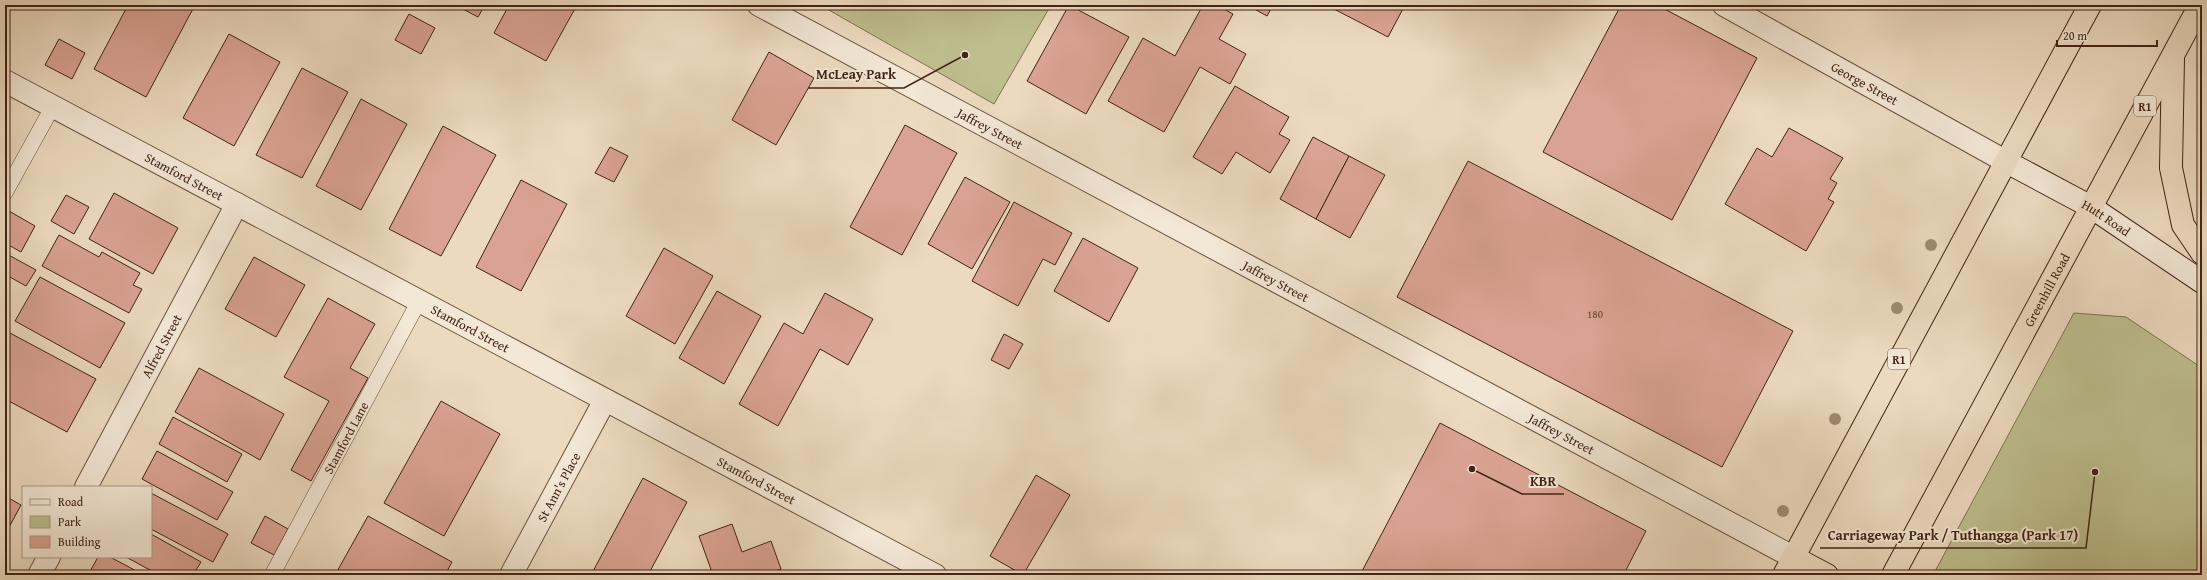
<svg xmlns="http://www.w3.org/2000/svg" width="2207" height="580" font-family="'Gentium Book Plus',serif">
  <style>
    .green { fill: #bebe8e; stroke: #807151 }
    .building { fill: #daa292; stroke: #412414 }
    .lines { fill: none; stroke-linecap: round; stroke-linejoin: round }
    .service-casing { stroke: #6c523f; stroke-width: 16 }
    .minor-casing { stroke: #6c523f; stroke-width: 24 }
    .tertiary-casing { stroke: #6c523f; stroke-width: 24 }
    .secondary-casing { stroke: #412414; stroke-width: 24 }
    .trunk-casing { stroke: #412414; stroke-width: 24 }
    .service { stroke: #f3e7d5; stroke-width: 15 }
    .minor { stroke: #f3e7d5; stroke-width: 22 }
    .tertiary { stroke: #f3e7d5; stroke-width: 22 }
    .secondary { stroke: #f3e7d5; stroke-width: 22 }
    .trunk { stroke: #ecdabf; stroke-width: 22 }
    .tree { fill: #9f8b71 }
    .labels { text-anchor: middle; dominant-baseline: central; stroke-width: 4; stroke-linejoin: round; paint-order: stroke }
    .number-label { font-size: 11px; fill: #674434 }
    .shield { fill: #f3e7d5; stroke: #765e4e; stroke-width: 1 }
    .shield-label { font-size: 12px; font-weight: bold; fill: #412414 }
    .street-label { font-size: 13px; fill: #412414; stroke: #f3e7d5 }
    .leader { fill: none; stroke: #412414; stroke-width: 1.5 }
    .callout-dot { fill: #412414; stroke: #f3e7d5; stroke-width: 1.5 }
    .callout-label { font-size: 14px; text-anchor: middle; font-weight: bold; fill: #412414; stroke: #f3e7d5; stroke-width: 4; stroke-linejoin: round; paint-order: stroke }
  </style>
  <rect width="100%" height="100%" fill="#ecdabf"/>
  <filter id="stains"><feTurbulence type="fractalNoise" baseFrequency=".005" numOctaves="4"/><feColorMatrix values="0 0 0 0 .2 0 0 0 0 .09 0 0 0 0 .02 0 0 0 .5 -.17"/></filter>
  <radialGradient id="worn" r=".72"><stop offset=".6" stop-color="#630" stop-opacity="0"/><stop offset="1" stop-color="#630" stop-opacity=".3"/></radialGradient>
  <g class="green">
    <polygon points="820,5 1051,5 994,104"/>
    <polygon points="2074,313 2126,317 2202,368 2202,575 1933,575"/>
  </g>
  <g class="building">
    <polygon points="128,5 195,5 146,97 94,69"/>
    <polygon points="455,5 485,5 478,17"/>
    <polygon points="509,5 577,5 546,61 494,33"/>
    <polygon points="1069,5 1129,37 1086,114 1027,81"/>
    <polygon points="1203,5 1217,5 1233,14 1219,39 1246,54 1230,84 1200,67 1164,132 1108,101 1143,38 1175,56"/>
    <polygon points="1250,5 1273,5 1267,16 1249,6"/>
    <polygon points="1333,5 1405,5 1388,37 1332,8"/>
    <polygon points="1621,5 1657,5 1757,58 1672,220 1543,152"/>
    <polygon points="409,14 435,28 421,54 395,40"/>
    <polygon points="229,34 280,62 234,146 183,118"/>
    <polygon points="59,39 85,53 72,79 45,65"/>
    <polygon points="769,52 814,78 776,145 732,120"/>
    <polygon points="302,68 348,92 302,178 256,155"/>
    <polygon points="1235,86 1289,117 1279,134 1290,140 1270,173 1236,152 1222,174 1193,157"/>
    <polygon points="361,99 407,124 361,210 316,186"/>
    <polygon points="905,125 957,153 902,255 850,227"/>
    <polygon points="443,126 496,155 441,256 389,229"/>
    <polygon points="1789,128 1843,158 1830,179 1837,183 1828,199 1834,202 1806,251 1725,204 1757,148 1772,157"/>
    <polygon points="1313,137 1349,156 1316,219 1280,199"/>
    <polygon points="610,147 628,156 614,182 595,173"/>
    <polygon points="1349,156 1385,175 1350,238 1316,219"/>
    <polygon points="1468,161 1793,331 1722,467 1397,297"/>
    <polygon points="965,177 1010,202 972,269 928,244"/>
    <polygon points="521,180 567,204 521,291 476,267"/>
    <polygon points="114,193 178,228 153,274 89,239"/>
    <polygon points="66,195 89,207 74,234 51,221"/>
    <polygon points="1014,202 1072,233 1055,265 1043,259 1018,306 972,281"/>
    <polygon points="9,211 35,226 21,252 5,243 5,218"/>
    <polygon points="59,235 99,257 102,252 140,273 133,285 142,289 129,313 42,266"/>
    <polygon points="1083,238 1138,268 1109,322 1054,291"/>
    <polygon points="664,248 713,276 675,344 626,316"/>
    <polygon points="5,253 36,270 26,286 8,276 5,281"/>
    <polygon points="254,257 305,285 276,337 225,309"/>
    <polygon points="40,277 125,323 100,368 15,321"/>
    <polygon points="717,291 761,316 724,384 679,358"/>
    <polygon points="825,293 873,319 848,365 820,349 778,426 739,404 784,323 803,334"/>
    <polygon points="328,298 375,324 350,368 368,378 311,481 291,470 329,401 284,377"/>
    <polygon points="10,333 96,379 67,432 5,399 5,343"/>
    <polygon points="1004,334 1023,344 1009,369 991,360"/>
    <polygon points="199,368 284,414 260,460 175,412"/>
    <polygon points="441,401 500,434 444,536 384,503"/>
    <polygon points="173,417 242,454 227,482 159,444"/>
    <polygon points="1440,423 1646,531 1624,574 1626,575 1360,575"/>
    <polygon points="157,451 233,492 217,520 142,479"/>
    <polygon points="1036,475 1070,495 1023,575 990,556"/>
    <polygon points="643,478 687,502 648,575 591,575"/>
    <polygon points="151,493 228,534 213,562 151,529"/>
    <polygon points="5,496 21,505 7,531 5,530"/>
    <polygon points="265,516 288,529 274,555 251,543"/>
    <polygon points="368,516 452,562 445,575 335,575"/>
    <polygon points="732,524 742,552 771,541 781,569 764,575 713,575 699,536"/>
    <polygon points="151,534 201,562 193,575 159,575 126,557 151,557"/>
    <polygon points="98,557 110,557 144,575 88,575"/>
  </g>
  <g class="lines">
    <g class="service-casing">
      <g id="service">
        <polyline points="5,193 53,106"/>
        <path id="s1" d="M272 575 419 301"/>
      </g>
    </g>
    <g class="minor-casing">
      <g id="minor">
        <path id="s2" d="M759 5 1793 557"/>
        <path id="s3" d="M5 81 935 575"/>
        <path id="s4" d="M86 487 237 204"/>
        <polyline points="39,575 49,557"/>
        <path id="s5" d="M511 575 605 400"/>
      </g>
    </g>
    <g class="tertiary-casing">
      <g id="tertiary">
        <path id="s6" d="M1724 5 2005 161"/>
      </g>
    </g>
    <g class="secondary-casing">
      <g id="secondary">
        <path id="s7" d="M2005 161 2091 207 2202 282"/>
      </g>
    </g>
    <g class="trunk-casing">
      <g id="trunk">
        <polyline points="2173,58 2171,168 2183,225 2202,253"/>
        <polyline points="1793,557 1827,575"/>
        <polyline points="1784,575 2090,5"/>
        <path id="s8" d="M1893 575 2200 5"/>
      </g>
    </g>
    <use href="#service" class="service"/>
    <use href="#minor" class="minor"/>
    <use href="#tertiary" class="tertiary"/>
    <use href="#secondary" class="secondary"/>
    <use href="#trunk" class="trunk"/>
  </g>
  <g class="tree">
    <circle cx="1931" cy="245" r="6"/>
    <circle cx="1897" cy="308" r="6"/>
    <circle cx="1835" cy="419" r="6"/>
    <circle cx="1783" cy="511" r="6"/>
  </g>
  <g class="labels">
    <g class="number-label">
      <text x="1595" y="314">180</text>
    </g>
    <g class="shield">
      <rect x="2134" y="96" width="22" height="20" rx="3"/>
      <rect x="1888" y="349" width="22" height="20" rx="3"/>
    </g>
    <g class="shield-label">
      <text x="2145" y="106">R1</text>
      <text x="1899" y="359">R1</text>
    </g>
    <g class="street-label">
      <text stroke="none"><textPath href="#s6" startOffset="161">George Street</textPath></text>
      <text stroke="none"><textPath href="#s2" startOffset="262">Jaffrey Street</textPath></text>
      <text stroke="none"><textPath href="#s3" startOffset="203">Stamford Street</textPath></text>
      <text stroke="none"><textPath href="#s7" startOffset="116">Hutt Road</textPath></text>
      <text stroke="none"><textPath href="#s2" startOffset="586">Jaffrey Street</textPath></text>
      <text stroke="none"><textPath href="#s8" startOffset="324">Greenhill Road</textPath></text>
      <text stroke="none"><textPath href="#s3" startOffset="527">Stamford Street</textPath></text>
      <text stroke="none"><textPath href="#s4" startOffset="160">Alfred Street</textPath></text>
      <text stroke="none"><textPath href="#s2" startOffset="910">Jaffrey Street</textPath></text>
      <text stroke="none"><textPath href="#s1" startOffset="156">Stamford Lane</textPath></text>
      <text stroke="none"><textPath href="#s3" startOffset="851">Stamford Street</textPath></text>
      <text stroke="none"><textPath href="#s5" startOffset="100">St Ann's Place</textPath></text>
    </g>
  </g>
  <path class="leader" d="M965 55L904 88H808M1472 469L1522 494H1564M2095 472L2086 548H1820"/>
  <g class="callout-dot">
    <circle cx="965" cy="55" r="4"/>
    <circle cx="1472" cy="469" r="4"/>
    <circle cx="2095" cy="472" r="4"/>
  </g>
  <g class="callout-label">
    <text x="856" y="79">McLeay Park</text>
    <text x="1543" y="486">KBR</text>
    <text x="1953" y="540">Carriageway Park / Tuthangga (Park 17)</text>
  </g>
  <rect width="2207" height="580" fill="none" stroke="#ecdabf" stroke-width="20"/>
  <rect x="6" y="6" width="2195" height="568" fill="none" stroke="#412414" stroke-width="2"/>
  <rect x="10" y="10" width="2187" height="560" fill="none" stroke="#412414"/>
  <rect x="22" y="486" width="130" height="72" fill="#f3e7d5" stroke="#ac9988"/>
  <rect x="30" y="499" width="20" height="6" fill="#f3e7d5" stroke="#ac9988"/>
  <text x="58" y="506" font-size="12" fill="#412414">Road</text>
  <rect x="30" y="516" width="20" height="12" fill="#bebe8e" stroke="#ac9988"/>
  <text x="58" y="526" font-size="12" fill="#412414">Park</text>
  <rect x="30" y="536" width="20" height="12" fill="#daa292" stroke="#ac9988"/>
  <text x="58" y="546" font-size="12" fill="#412414">Building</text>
  <path d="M2057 40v6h100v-6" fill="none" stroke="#412414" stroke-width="2"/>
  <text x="2063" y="40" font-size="12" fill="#412414" stroke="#f3e7d5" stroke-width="3" paint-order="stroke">20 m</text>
  <rect width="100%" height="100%" filter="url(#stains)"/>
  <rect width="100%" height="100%" fill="url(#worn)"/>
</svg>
